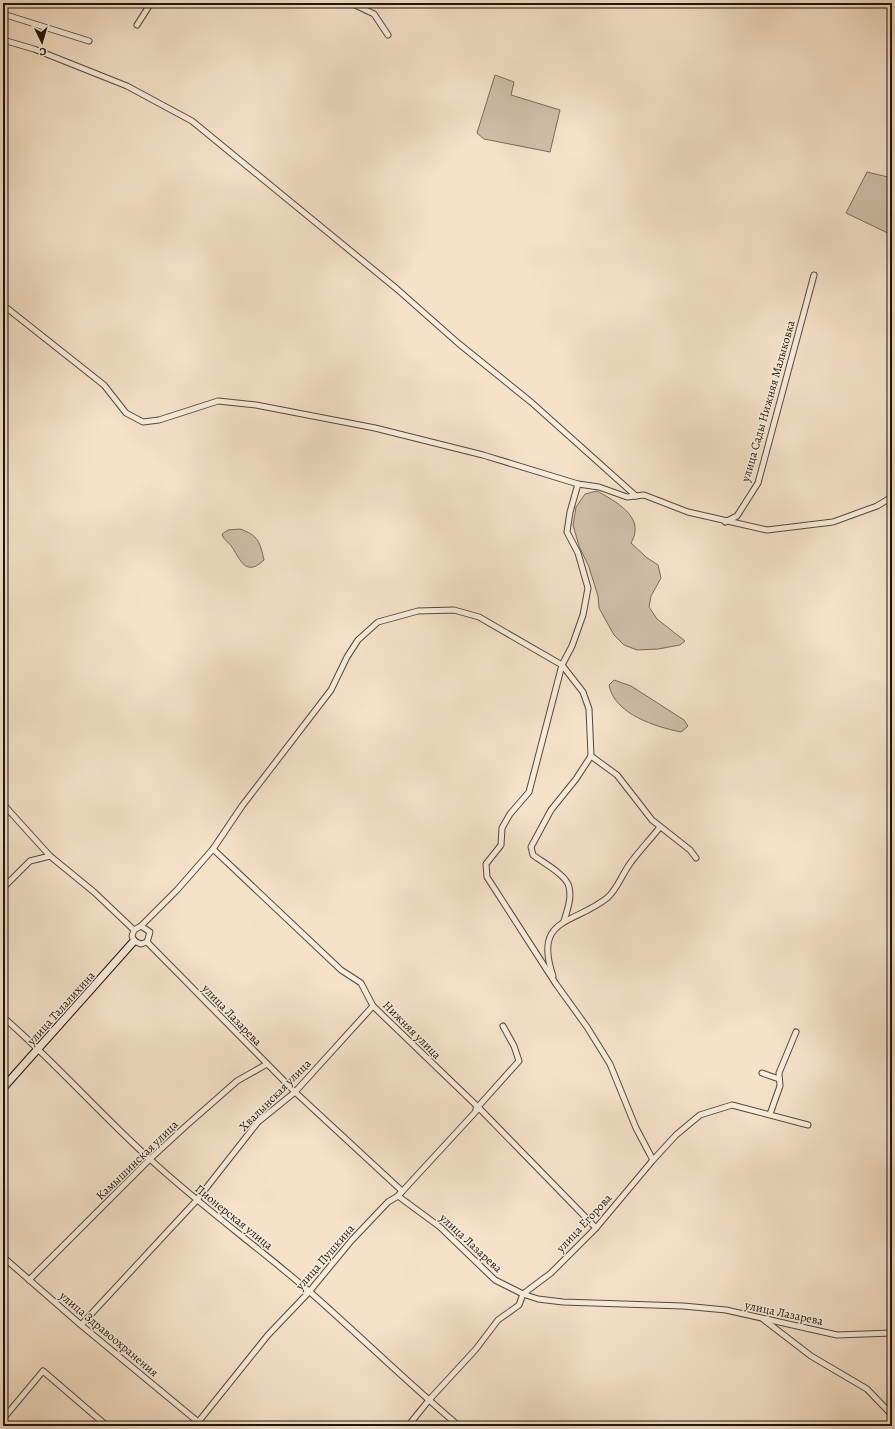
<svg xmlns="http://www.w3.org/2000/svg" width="895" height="1429" font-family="Alegreya,serif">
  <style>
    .green { fill: #d0bfa9; stroke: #776a5b }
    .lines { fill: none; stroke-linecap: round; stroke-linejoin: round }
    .street-casing { stroke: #54483c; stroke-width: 7 }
    .secondary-casing { stroke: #1e140d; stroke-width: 9 }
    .street { stroke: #f8ecdc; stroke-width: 5 }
    .secondary { stroke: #f8ecdc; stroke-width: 7 }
    .labels { text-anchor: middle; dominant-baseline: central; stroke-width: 3; stroke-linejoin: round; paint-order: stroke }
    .street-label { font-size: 12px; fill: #1e140d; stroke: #f8ecdc }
  </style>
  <rect width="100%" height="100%" fill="#f5e2c9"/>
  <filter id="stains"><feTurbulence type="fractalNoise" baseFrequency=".005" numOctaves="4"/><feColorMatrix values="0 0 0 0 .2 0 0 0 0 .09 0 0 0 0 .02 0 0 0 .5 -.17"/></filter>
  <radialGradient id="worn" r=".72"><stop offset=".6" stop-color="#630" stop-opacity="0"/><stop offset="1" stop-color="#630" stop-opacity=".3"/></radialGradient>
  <g class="green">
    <polygon points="495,75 514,82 511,95 560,110 550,152 484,139 477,133"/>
    <polygon points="867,172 892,178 892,188 888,200 892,201 892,235 846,213"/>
    <path d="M597 491C611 499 637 512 635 531 635 535 633 539 631 543L646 557 658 565 661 578 651 596 649 607 657 619 685 641 680 645 658 649 637 650 624 645 614 635 599 608 598 596 589 567 579 546 573 525 576 507 585 494Z"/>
    <path d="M240 529C258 535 260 542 264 560 246 577 241 561 232 547 228 541 224 541 222 534L228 530Z"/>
    <path d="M614 680 631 686 684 720 688 726 681 732C656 727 614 714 609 685Z"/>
  </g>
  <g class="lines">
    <g class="street-casing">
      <g id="street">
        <polyline points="351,3 374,14 388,35"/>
        <polyline points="3,14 89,41"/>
        <polyline points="137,25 151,3"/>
        <polyline points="3,40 34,49 127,86 192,121 397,289 458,343 531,402 636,496"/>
        <polyline points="3,305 104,385 126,413 143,422 159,420 218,401 256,405 375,428 483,455 578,484 599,487 627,497 644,495 688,512 767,530 833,522 877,506 892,497"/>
        <polyline points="578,484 570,512 567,532 578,553 588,588 583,615 572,646 562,665 529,792 510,814 502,828 501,845 486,864 487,877 556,984 587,1027 610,1064 636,1128 653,1160"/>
        <polyline points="725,522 737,516 758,483 814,275"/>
        <polyline points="3,804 50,856 94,892 134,930"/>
        <polyline points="213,849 341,970 361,983 373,1006 479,1108 596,1228"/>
        <polyline points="3,888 30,861 50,856"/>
        <path d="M564 921C567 911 572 898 569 887 567 875 542 862 533 855L531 847 551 810 576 779 591 756"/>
        <polyline points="141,926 177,890 213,849 242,806 331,690 347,657 358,640 378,622 418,611 454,610 479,617 562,665 583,692 589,709 591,756 617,775 652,820 690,850 696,858"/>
        <polygon points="141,926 150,932 147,942 141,944 134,941 132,936 134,930"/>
        <polyline points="147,942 295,1092 402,1191 398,1196 440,1227 495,1280 523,1294 538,1299 563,1302 683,1306 726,1310 837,1335 892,1333"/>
        <path d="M553 976C533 917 573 925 607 898 616 891 622 875 629 865 638 852 650 840 660 827"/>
        <path d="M3 1017C55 1062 100 1114 151 1160 202 1207 258 1247 310 1292 360 1336 408 1383 459 1426"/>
        <polyline points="762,1073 779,1079"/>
        <polyline points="476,1109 519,1061 514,1046 503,1026"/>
        <polyline points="770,1114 780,1086 779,1073 796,1032"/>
        <polyline points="3,1257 81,1325 203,1426"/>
        <polyline points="29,1280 150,1159 187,1125 237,1081 267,1064"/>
        <polyline points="763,1319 811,1356 867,1389 892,1415"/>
        <polyline points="81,1325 196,1201 258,1122 295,1092 373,1006"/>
        <polyline points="3,1419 43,1371 107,1426"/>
        <polyline points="195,1426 268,1335 309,1292 351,1241 388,1202 398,1196 479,1108"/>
        <polyline points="408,1426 429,1400 476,1349 498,1320 519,1305 523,1294 551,1273 596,1228 653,1160 676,1135 700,1115 732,1105 808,1125"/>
      </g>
    </g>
    <g class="secondary-casing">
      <polyline id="secondary" points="3,1088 134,941"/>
    </g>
    <use href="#street" class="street"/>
    <use href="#secondary" class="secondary"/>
  </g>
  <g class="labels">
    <g class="street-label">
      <text transform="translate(768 401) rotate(-74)">улица Сады Нижняя Малыковка</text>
      <text transform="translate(61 1008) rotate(-48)">улица Талалихина</text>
      <text transform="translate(232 1015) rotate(46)">улица Лазарева</text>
      <text transform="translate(412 1030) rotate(45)">Нижняя улица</text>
      <text transform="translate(275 1095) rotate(-45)">Хвалынская улица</text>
      <text transform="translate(137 1160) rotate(-44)">Камышинская улица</text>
      <text transform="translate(234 1217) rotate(39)">Пионерская улица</text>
      <text transform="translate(584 1223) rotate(-47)">улица Егорова</text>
      <text transform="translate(471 1243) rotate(43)">улица Лазарева</text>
      <text transform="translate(325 1257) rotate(-49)">улица Пушкина</text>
      <text transform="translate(784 1313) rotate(12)">улица Лазарева</text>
      <text transform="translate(109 1334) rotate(40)">улица Здравоохранения</text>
    </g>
  </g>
  <rect width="895" height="1429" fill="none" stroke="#f5e2c9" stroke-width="16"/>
  <rect x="4" y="4" width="887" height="1421" fill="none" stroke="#1e140d" stroke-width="2"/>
  <rect x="8" y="8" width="879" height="1413" fill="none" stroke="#1e140d"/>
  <g transform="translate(42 42) rotate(175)" stroke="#f8ecdc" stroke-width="3" paint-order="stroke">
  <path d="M0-3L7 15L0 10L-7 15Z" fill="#1e140d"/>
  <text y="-6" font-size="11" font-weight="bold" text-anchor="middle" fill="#1e140d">С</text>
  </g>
  <rect width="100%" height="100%" filter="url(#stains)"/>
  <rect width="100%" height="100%" fill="url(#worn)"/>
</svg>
